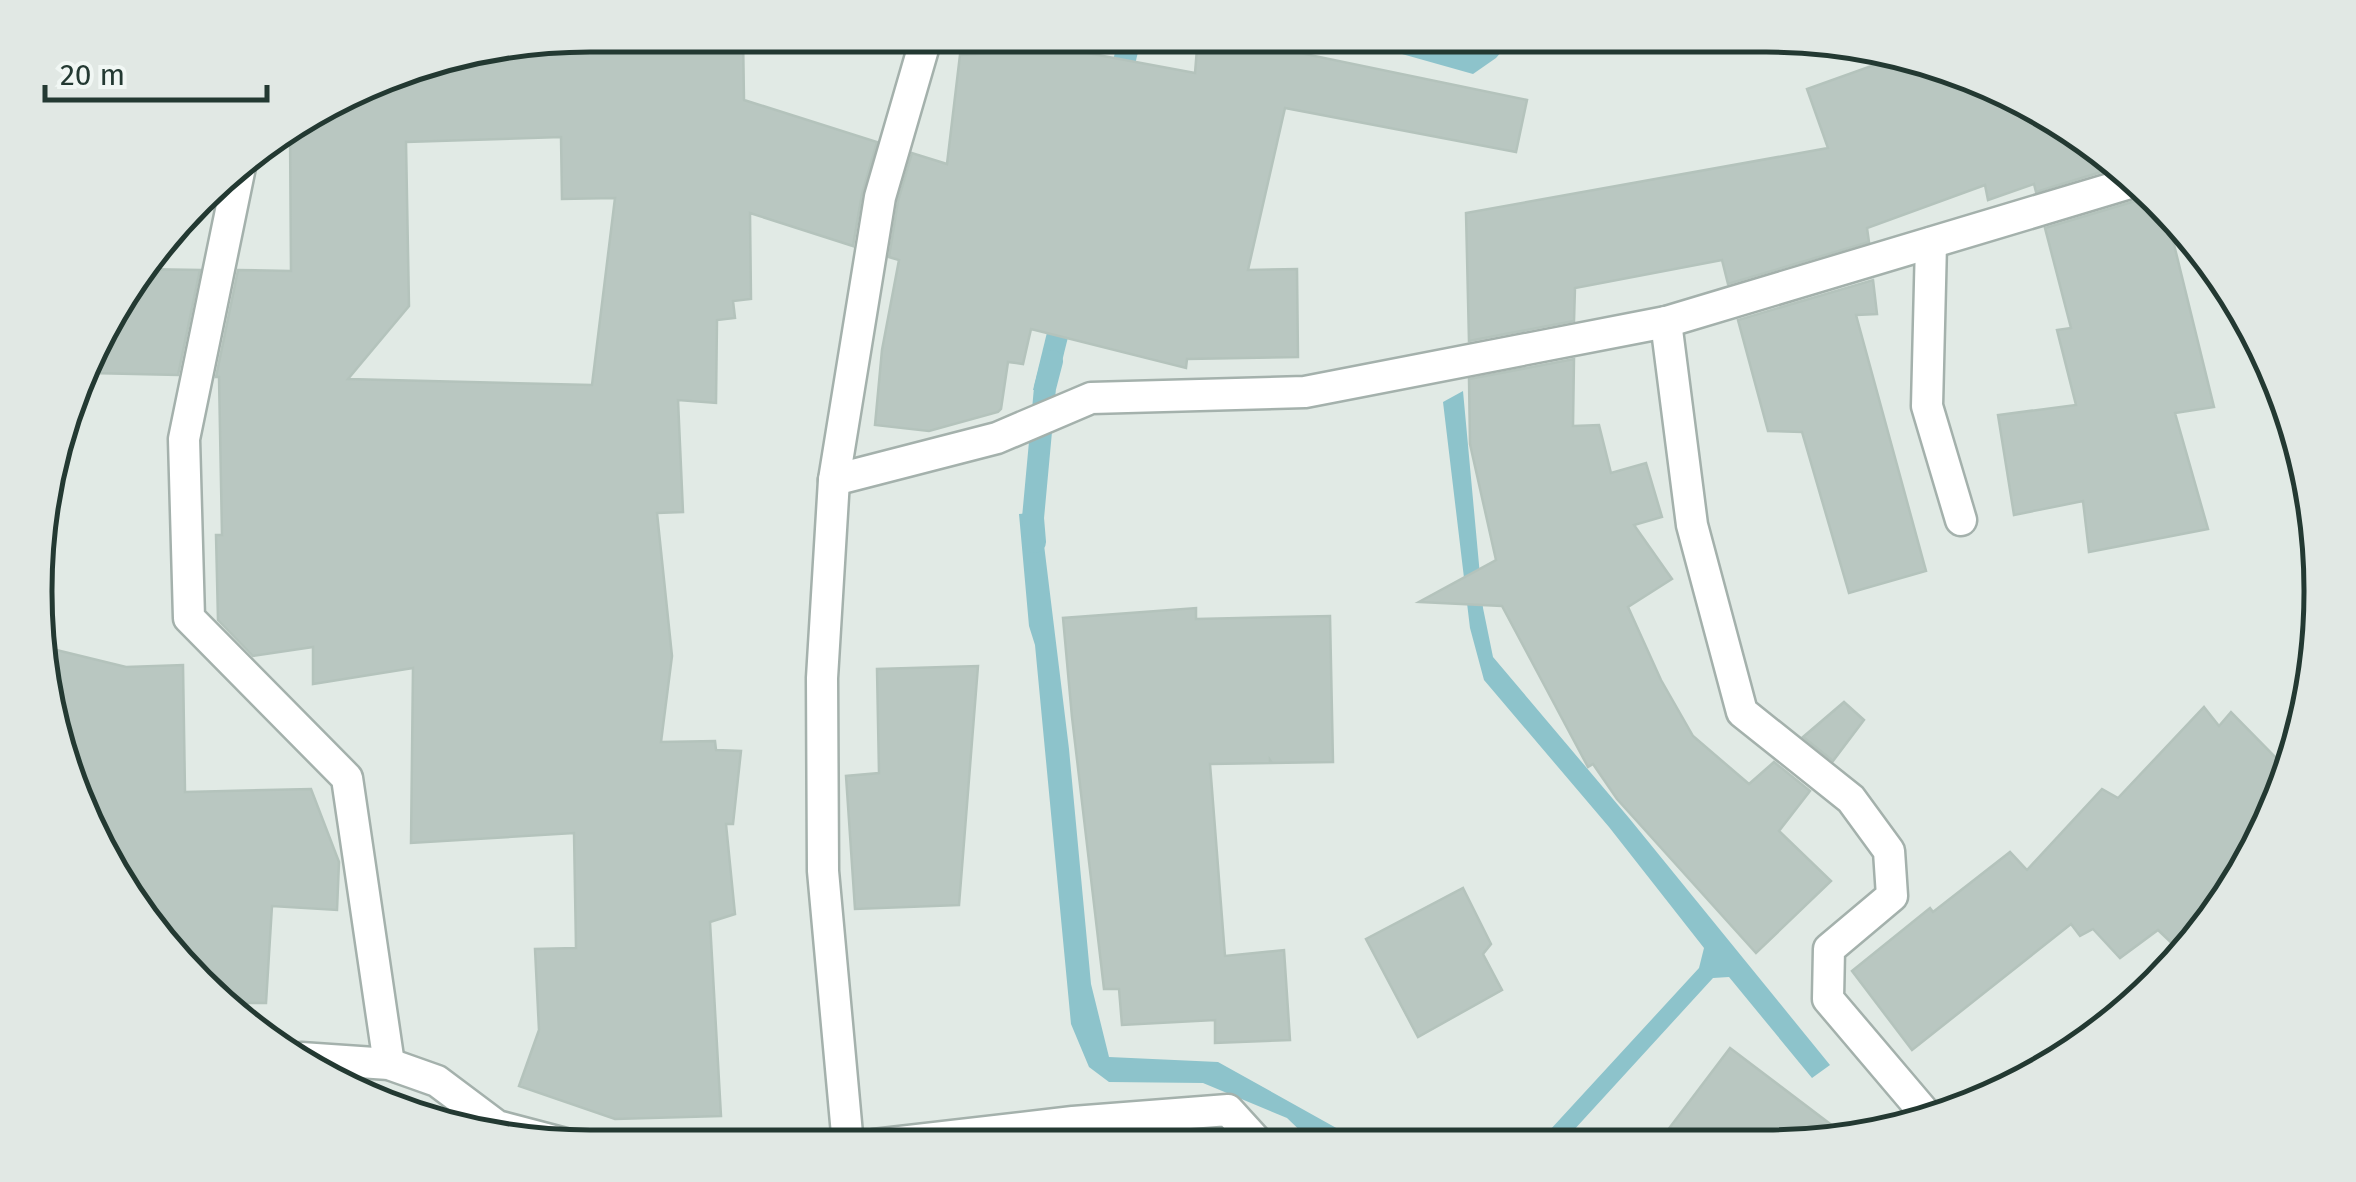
<svg xmlns="http://www.w3.org/2000/svg" width="2356" height="1182" font-family="'Fira Sans',sans-serif">
  <style>
    .water { fill: #8dc3cb }
    .lines { fill: none; stroke-linecap: round; stroke-linejoin: round }
    .stream { stroke: #8dc3cb; stroke-width: 22 }
    .building { fill: #b9c7c1; stroke: #b4c3bc; stroke-width: 2.5; fill-rule: evenodd }
    .minor-casing { stroke: #a4b1ac; stroke-width: 35 }
    .minor { stroke: #fff; stroke-width: 30 }
    .rim { fill: none; stroke: #233932; stroke-width: 5 }
  </style>
  <rect width="100%" height="100%" fill="#e1eae5"/>
  <g class="water">
    <polygon points="1119,36 1142,36 1055,390 1033,390"/>
    <polygon points="1338,36 1426,36 1469,46 1485,36 1515,36 1496,58 1473,74"/>
    <polygon points="1463,391 1483,608 1493,657 1629,818 1830,1065 1812,1078 1729,977 1713,978 1562,1143 1538,1143 1699,968 1704,948 1609,827 1484,680 1470,628 1443,402"/>
    <polygon points="1040,512 1069,749 1091,984 1109,1057 1218,1062 1365,1144 1314,1144 1287,1118 1203,1083 1109,1082 1089,1067 1071,1024 1035,645 1029,626 1019,514"/>
  </g>
  <g class="lines">
    <polyline class="stream" points="1035,542 1033,518 1045,388 1052,361"/>
  </g>
  <g class="building">
    <path d="M613 35H743L744 100 877 142 862 194 853 246 750 213 751 299 733 301 735 318 717 320 716 403 678 400 683 512 657 513 672 656 661 742 715 741 716 750 741 751 733 824H726L735 914 710 922 721 1116 615 1119 519 1086 539 1030 535 949 576 948 574 833 411 843 413 668 313 684V647L253 656 218 620 216 535H222L219 377H216L238 270 291 271 290 130 412 65 456 57 613 53ZM561 137 562 199 615 198 592 385 348 379 409 306 406 142Z"/>
    <polygon points="990,35 1195,73 1198,36 1268,36 1266,46 1527,100 1516,152 1285,108 1248,270 1297,269 1298,357 1187,359 1186,368 1031,329 1023,364 1008,362 1001,409 998,412 929,431 875,425 882,350 899,260 889,257 898,201 912,153 947,164 960,55 990,53"/>
    <polygon points="1888,60 2010,92 2111,169 2036,192 2034,184 1988,200 1985,185 1867,228 1869,242 1728,284 1722,260 1575,288 1574,321 1469,341 1466,213 1828,148 1807,89"/>
    <polygon points="2144,195 2166,212 2214,407 2175,413 2208,529 2089,552 2083,501 2014,515 1998,415 2076,405 2057,330 2071,328 2045,228 2135,201"/>
    <polygon points="141,269 200,270 178,375 91,373 127,286"/>
    <polygon points="1873,280 1877,314 1856,315 1926,571 1849,593 1802,432 1768,431 1738,320"/>
    <polygon points="1574,359 1573,426 1599,425 1611,473 1646,463 1662,517 1634,525 1672,579 1628,607 1661,680 1693,736 1749,784 1774,762 1810,791 1779,831 1831,881 1756,953 1617,799 1593,764 1588,767 1502,606 1419,602 1496,560 1470,444 1469,379"/>
    <polygon points="1196,608 1196,619 1330,616 1333,762 1272,763 1270,760 1270,763 1210,764 1225,956 1284,950 1290,1040 1215,1043 1215,1020 1122,1025 1119,989 1104,989 1072,717 1063,618"/>
    <polygon points="40,646 126,667 183,665 185,792 311,789 339,862 337,910 272,906 266,1003 224,1003 198,985 92,836 40,663"/>
    <polygon points="978,666 959,905 855,909 846,776 879,773 877,669"/>
    <polygon points="1844,702 1864,720 1833,761 1803,737"/>
    <polygon points="2204,707 2219,726 2231,712 2283,765 2264,836 2204,926 2178,949 2158,930 2120,958 2093,929 2080,936 2071,924 1912,1050 1852,971 1930,908 1933,912 2010,852 2027,870 2102,789 2118,798"/>
    <polygon points="1463,888 1491,944 1483,954 1502,990 1418,1037 1366,939"/>
    <polygon points="1730,1048 1850,1139 1838,1142 1658,1143"/>
  </g>
  <g class="lines">
    <g class="minor-casing">
      <g id="minor">
        <polyline points="241,162 184,439 189,618 347,778 389,1064"/>
        <polyline points="1931,243 1927,406 1961,520"/>
        <polyline points="1666,322 1692,525 1742,712 1851,799 1889,851 1892,896 1829,949 1828,999 1929,1118"/>
        <polyline points="834,480 997,438 1091,398 1305,392 1666,322 2130,183"/>
        <polyline points="301,1058 389,1064 437,1081 497,1126 573,1146"/>
        <polyline points="848,1145 823,871 822,678 834,480 880,197 927,35"/>
        <polyline points="874,1145 1073,1122 1228,1110 1259,1144"/>
      </g>
    </g>
    <use href="#minor" class="minor"/>
  </g>
  <path d="M0 0H2356V1182H0ZM590 52H1766A538 538 0 0 1 2304 590V592A538 538 0 0 1 1766 1130H590A538 538 0 0 1 52 592V590A538 538 0 0 1 590 52Z" fill="#e1e8e4" fill-rule="evenodd"/>
  <path class="rim" d="M590 52H1766A538 538 0 0 1 2304 590V592A538 538 0 0 1 1766 1130H590A538 538 0 0 1 52 592V590A538 538 0 0 1 590 52Z"/>
  <path d="M45 85v15h222v-15" fill="none" stroke="#233932" stroke-width="5"/>
  <text x="60" y="85" font-size="30" fill="#233932" stroke="#f1f7f4" stroke-width="8" paint-order="stroke">20 m</text>
</svg>
